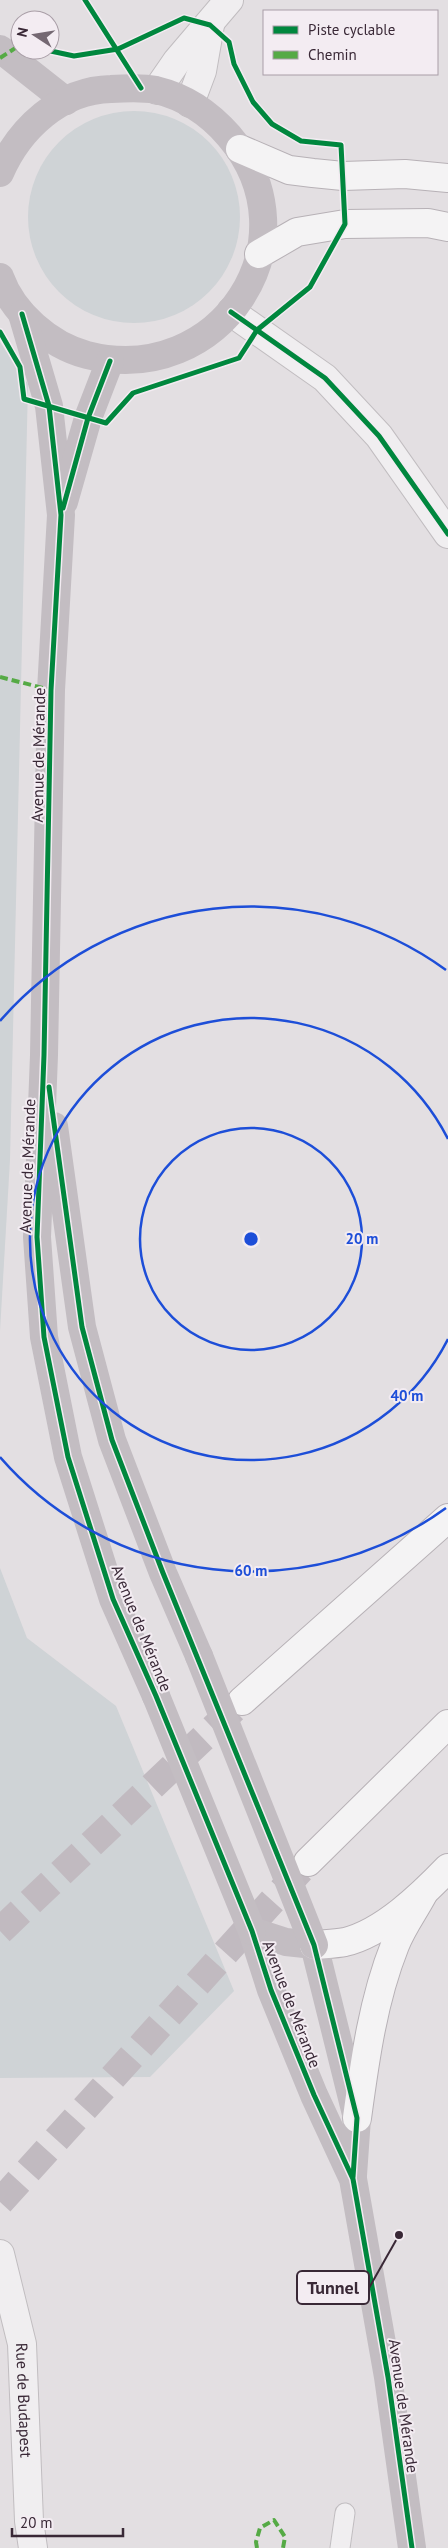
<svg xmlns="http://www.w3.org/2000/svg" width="448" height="2548" font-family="'PT Sans',sans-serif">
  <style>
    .green { fill: #cfd3d6 }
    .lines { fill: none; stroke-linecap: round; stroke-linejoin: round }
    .trunk-tunnel { stroke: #c1bac0; stroke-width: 28; stroke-dasharray: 28 14; stroke-linecap: butt }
    .service-casing { stroke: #c1bdc0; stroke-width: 21 }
    .minor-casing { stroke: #c1bdc0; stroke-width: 30 }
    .trunk-casing { stroke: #b7b1b6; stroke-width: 30 }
    .service { stroke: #f0eef0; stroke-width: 19 }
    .minor { stroke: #f0eef0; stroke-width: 28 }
    .secondary { stroke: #c3bdc2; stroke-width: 28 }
    .trunk { stroke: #f4f3f4; stroke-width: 28 }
    .secondary-bridge { stroke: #c3bdc2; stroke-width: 28 }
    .quiet { stroke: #55aa45; stroke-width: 4; stroke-dasharray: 8 4; stroke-linecap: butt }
    .cycleway-casing { stroke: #f3ecf2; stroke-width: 8 }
    .cycleway { stroke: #00873e; stroke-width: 5 }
    .ring { fill: none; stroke: #1d4ed8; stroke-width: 2.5 }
    .labels { text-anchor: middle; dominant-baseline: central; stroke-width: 4; stroke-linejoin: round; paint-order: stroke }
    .street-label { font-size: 16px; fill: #392836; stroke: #f3ecf2 }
    .centre { fill: #1d4ed8; stroke: #f3ecf2; stroke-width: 2.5 }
    .ring-label { font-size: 15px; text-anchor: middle; font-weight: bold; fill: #1d4ed8; stroke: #f3ecf2; stroke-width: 4; stroke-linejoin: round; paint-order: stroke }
    .leader { fill: none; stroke: #392836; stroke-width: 2 }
    .callout-dot { fill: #392836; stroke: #f3ecf2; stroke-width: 2 }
    .callout { fill: #f3ecf2; stroke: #392836; stroke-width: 2 }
    .callout-label { font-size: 18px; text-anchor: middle; font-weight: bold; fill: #392836 }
  </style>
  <rect width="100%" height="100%" fill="#e3dfe2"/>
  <g class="green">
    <circle cx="134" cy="217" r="106"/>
    <polygon points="0,342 28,384 10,1160 0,1331"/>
    <polygon points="0,1568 27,1638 116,1706 234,1991 150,2077 0,2078"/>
  </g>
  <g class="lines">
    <g class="trunk-tunnel">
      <polyline points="0,1931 241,1702"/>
      <polyline points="0,2202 304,1866"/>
    </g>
    <g class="service-casing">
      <polyline id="service" points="340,2548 345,2513"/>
    </g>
    <g class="minor-casing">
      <g id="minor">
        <polyline points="157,90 177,61 229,0"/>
        <polyline points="190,103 202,71 210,25"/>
        <polyline points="231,312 325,378 379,436 448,534"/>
        <path id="s1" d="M0 2254 22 2344 29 2521 33 2548"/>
      </g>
    </g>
    <g class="trunk-casing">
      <g id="trunk">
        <polyline points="240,149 289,170 313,173 343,176 405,174 448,178"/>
        <polyline points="259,254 297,232 345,224 428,223 448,227"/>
        <polyline points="242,1701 448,1518"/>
        <polyline points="308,1862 448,1724"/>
        <path d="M314 1945C324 1944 335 1944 345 1942 383 1933 422 1895 448 1868"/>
        <path d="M357 2118C365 2059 373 2000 395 1945 402 1927 414 1911 423 1894"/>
      </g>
    </g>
    <use href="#service" class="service"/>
    <use href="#minor" class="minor"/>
    <g class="secondary">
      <polyline points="0,49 66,101"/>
      <path d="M0 173C19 129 60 90 111 89 126 88 142 87 156 90 185 97 210 114 229 136 318 240 220 389 87 355 49 345 13 313 0 277"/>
      <polyline points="22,314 49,406 61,515 51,690 44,1055 37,1237 44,1337 68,1457 113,1599 156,1696"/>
      <polyline points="64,502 88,418 110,361"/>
      <polyline points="54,1126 82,1327 112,1440 163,1573 199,1656"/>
      <polyline points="252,1931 271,1990 314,2095 353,2179 388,2377 412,2548"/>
      <polyline points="252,1931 286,1942 314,1945 357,2118 353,2175"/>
    </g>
    <use href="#trunk" class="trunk"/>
    <g class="secondary-bridge">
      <polyline points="199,1656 314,1945"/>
      <polyline points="156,1696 252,1931"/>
    </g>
    <g class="quiet">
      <polyline points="0,58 20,45"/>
      <polyline points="0,677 51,690"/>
      <polyline points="257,2548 256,2542 260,2528 274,2520 285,2537 283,2548"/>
    </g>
    <g class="cycleway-casing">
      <g id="cycleway">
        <polyline points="85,0 141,88"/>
        <polyline points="231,312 325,378 379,436 448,534"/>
        <polyline points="22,314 49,406 61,515 51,690 44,1055 37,1237 44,1337 68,1457 113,1599 156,1696 252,1931 271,1990 314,2095 353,2179 388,2377 412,2548"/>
        <polyline points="0,332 20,367 24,399 106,423 133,393 239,358 257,330 310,287 345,224 341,145 301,141 272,124 253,102 234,64 229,42 210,25 184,18 118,49 74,56 46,50"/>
        <polyline points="63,508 88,418 110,361"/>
        <polyline points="49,1087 82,1327 112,1440 163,1573 314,1945 357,2118 353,2177"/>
      </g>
    </g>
    <use href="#cycleway" class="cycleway"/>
  </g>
  <g class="ring">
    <circle cx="251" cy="1239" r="111"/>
    <path d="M448 1339A221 221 0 1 1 448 1139"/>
    <path d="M446 1508A332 332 0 0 1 0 1457M0 1021A332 332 0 0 1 446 970"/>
  </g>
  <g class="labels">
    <g class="street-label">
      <text transform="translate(38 755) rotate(-89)">Avenue de Mérande</text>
      <text transform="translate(27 1166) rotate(-88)">Avenue de Mérande</text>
      <text transform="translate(142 1628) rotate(68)">Avenue de Mérande</text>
      <text transform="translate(292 2004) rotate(69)">Avenue de Mérande</text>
      <text stroke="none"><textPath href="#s1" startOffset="149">Rue de Budapest</textPath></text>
      <text transform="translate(404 2406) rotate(82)">Avenue de Mérande</text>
    </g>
  </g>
  <circle cx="251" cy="1239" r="8" class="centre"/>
  <g class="ring-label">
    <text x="362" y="1244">20 m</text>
    <text x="407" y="1401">40 m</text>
    <text x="251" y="1576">60 m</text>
  </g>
  <path class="leader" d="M399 2235L369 2288"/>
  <circle class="callout-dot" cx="399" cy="2235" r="5"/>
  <rect class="callout" x="297" y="2271" width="72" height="33" rx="5"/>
  <g class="callout-label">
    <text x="333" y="2294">Tunnel</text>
  </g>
  <rect x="263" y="10" width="175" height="65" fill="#f3ecf2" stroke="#a99ea7"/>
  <rect x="273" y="26" width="25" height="8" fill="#00873e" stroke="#a99ea7"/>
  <text x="308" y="35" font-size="15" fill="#392836">Piste cyclable</text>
  <rect x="273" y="51" width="25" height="8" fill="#55aa45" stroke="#a99ea7"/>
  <text x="308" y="60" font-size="15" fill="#392836">Chemin</text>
  <g transform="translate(35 35) rotate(282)"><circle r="24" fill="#f3ecf2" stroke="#a99ea7"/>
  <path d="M0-4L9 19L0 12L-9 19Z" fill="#746872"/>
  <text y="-8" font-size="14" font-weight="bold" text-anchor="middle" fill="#392836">N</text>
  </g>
  <path d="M12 2528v8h111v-8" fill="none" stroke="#392836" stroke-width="2.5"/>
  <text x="20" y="2528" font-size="15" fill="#392836" stroke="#f3ecf2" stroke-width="4" paint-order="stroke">20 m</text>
</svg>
